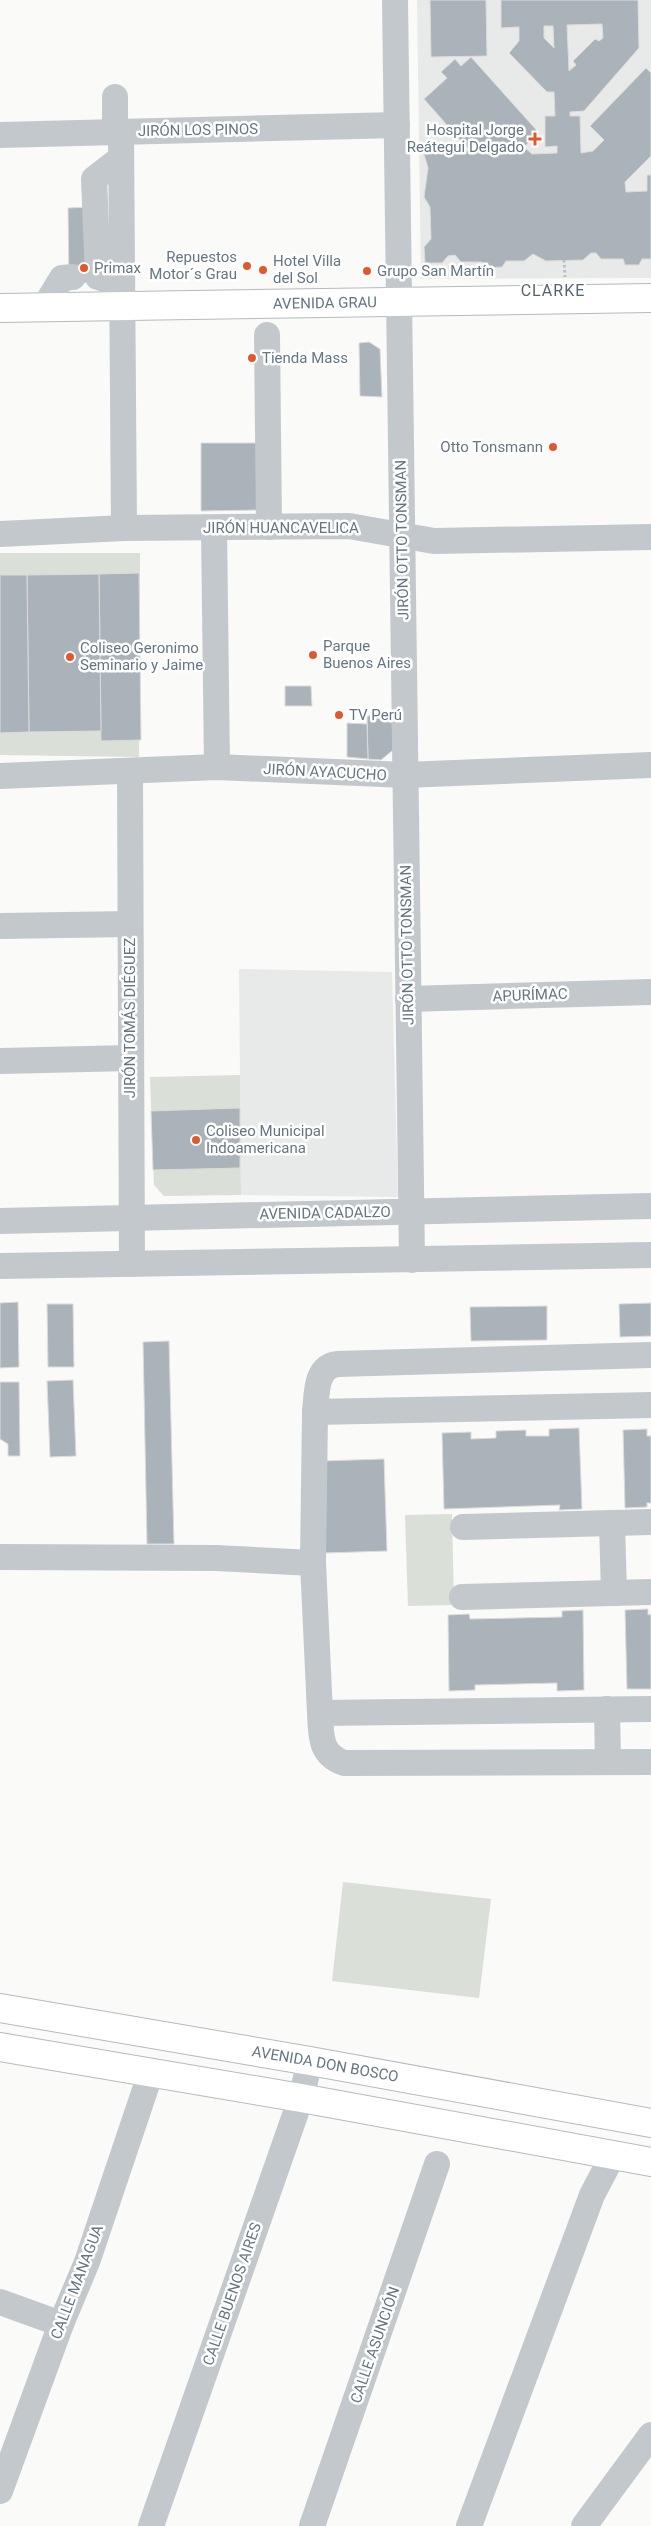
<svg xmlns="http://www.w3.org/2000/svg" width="651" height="2526" font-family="Roboto,sans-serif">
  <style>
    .built { fill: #e8e9e9 }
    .green { fill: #dadfd7 }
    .building { fill: #aab3b9; stroke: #dcdcda; fill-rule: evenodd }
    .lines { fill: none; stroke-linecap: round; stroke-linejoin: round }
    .major-casing { stroke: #b5babe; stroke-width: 30 }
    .path { stroke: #bbbfc2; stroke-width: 3; stroke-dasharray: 2.5 2.5; stroke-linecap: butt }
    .minor { stroke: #c3c8cc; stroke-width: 26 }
    .major { stroke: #fff; stroke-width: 28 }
    .poi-dot { fill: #e4572e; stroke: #fff; stroke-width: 2 }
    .labels { text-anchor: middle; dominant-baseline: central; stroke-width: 5; stroke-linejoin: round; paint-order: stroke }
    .street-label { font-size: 15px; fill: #657683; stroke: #fff }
    .poi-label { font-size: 15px; fill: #657683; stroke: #fff; text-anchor: start }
    .neighbourhood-label { font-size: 16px; letter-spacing: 1px; fill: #57646e; stroke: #fff }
  </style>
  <rect width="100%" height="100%" fill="#fafaf8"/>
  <g class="built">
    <polygon points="417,0 651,0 651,278 421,279"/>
    <polygon points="239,969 392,972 398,1197 241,1195"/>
  </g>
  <g class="green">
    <polygon points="0,553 140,553 139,757 0,755"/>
    <polygon points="240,1075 241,1195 164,1196 154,1185 150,1077"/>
    <polygon points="452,1514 454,1605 408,1606 405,1515"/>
    <polygon points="343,1882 491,1899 479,1998 332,1981"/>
  </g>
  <g class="building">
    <polygon points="430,0 486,0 487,56 431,57"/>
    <path d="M501 0H638L639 48 584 111 570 112V116H580L581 153 593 151 604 140 590 126 646 68 651 73V156L625 182 626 192 647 191V175H651V259H642L639 265H625L623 259H601L596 253H591L583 260 546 261 533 254 524 261H506L502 267 487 268 482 262H461L455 255 448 256 442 263H425L424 247 431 239 430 207 424 197 428 168 423 151 469 150 424 99 447 78 441 72 455 59 461 66 471 57 539 133 524 147 532 154 557 153V146L545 147V116H555L554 92H547L509 53 519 41V27L501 28ZM602 24 603 38 599 41 595 39 573 61 576 65 569 71 567 25ZM544 26H553L554 48 544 38Z"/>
    <polygon points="89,207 91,282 69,283 68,208"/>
    <polygon points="369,342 380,349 382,397 360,396 359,343"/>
    <polygon points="201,443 261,443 261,510 201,511"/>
    <polygon points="139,573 141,740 101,741 99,574"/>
    <polygon points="99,574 101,731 29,732 27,575"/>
    <polygon points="0,575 27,575 29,732 0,733"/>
    <polygon points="285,686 311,686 312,706 285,706"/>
    <polygon points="392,715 393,750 381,760 368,759 367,716"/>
    <polygon points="347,723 367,724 368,759 347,757"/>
    <polygon points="240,1108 240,1168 153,1170 151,1111"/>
    <polygon points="18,1302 19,1367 0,1368 0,1303"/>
    <polygon points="651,1303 651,1336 620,1337 619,1304"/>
    <polygon points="47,1304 73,1304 74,1367 48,1367"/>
    <polygon points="547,1306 547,1340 471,1341 470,1307"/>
    <polygon points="169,1341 174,1544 147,1544 143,1342"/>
    <polygon points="73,1380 76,1456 50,1457 47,1381"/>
    <polygon points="0,1382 19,1382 20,1456 8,1456 8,1444 0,1439"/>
    <polygon points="579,1428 582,1509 559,1510 560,1505 444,1509 442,1433 471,1432 471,1439 496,1438 496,1431 526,1430 526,1436 549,1436 549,1429"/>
    <polygon points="647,1429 647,1436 651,1436 651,1503 647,1503 647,1507 625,1508 623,1430"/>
    <polygon points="384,1459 387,1551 324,1553 322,1461"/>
    <polygon points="648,1609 648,1615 651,1614 651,1689 627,1689 625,1610"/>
    <polygon points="583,1610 584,1690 557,1691 557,1683 475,1685 475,1690 449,1691 448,1615 469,1614 470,1619 562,1617 562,1611"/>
  </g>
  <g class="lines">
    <g class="major-casing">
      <g id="major">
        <path id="s1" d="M0 308 651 298"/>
        <path id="s2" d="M0 2008 310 2061 651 2123"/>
        <polyline points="0,2047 301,2098 651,2162"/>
      </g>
    </g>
    <polyline class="path" points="564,260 565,277"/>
    <g class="minor">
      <polyline points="395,0 412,1260"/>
      <polyline points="115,97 115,132"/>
      <polyline points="121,132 124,528"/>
      <polyline points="0,135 397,125"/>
      <polyline points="121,158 94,179 98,277 122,285"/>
      <polyline points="45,306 62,278 73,277"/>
      <polyline points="267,335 269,527"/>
      <polyline points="214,528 217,767"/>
      <polyline points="0,534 124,528 349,526 434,541 651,537"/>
      <polyline points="130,772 132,1264"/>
      <polyline points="0,776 217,767 405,775 651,765"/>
      <polyline points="0,926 130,924"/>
      <polyline points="408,999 651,992"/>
      <polyline points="0,1061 131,1058"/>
      <polyline points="0,1221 651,1206"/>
      <polyline points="0,1266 651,1255"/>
      <path d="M651 1355 338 1364C315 1366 317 1394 315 1412L313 1563 320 1713 651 1709"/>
      <polyline points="315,1412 651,1405"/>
      <polyline points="612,1523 614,1593"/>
      <polyline points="463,1527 651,1522"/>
      <polyline points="0,1557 216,1558 313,1563"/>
      <polyline points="462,1597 651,1592"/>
      <polyline points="607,1709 608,1762"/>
      <path d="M320 1713C321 1736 320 1755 344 1763L651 1762"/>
      <polyline points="0,2302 61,2324"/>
      <polyline points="0,2491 61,2324 87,2262 151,2072"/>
      <polyline points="151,2526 301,2098 310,2061"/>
      <polyline points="312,2526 437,2164"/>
      <polyline points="469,2526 592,2195 613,2155"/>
      <polyline points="584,2526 651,2435"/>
    </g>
    <use href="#major" class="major"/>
  </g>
  <g class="poi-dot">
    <path d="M532.5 131.5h5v5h5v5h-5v5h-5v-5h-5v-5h5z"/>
    <circle cx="247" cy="266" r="5"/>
    <circle cx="84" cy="268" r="5"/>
    <circle cx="263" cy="270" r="5"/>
    <circle cx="367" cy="271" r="5"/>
    <circle cx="252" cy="358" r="5"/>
    <circle cx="553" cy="447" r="5"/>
    <circle cx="313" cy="655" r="5"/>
    <circle cx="70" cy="657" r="5"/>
    <circle cx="339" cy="715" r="5"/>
    <circle cx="196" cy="1140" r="5"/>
  </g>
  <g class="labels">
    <g class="street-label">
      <text transform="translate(198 130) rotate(-1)">JIRÓN LOS PINOS</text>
      <text stroke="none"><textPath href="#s1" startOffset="325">AVENIDA GRAU</textPath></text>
      <text x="281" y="528">JIRÓN HUANCAVELICA</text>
      <text transform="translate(402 540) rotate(-91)">JIRÓN OTTO TONSMAN</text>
      <text transform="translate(325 772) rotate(3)">JIRÓN AYACUCHO</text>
      <text transform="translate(407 945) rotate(-91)">JIRÓN OTTO TONSMAN</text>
      <text transform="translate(530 995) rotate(-2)">APURÍMAC</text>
      <text transform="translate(130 1018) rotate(-90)">JIRÓN TOMÁS DIÉGUEZ</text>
      <text transform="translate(325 1213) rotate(-1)">AVENIDA CADALZO</text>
      <text stroke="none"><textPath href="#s2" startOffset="330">AVENIDA DON BOSCO</textPath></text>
      <text transform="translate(77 2282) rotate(-69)">CALLE MANAGUA</text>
      <text transform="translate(232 2294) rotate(-71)">CALLE BUENOS AIRES</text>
      <text transform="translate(375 2345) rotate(-71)">CALLE ASUNCIÓN</text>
    </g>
    <g class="poi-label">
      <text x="524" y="130" text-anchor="end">Hospital Jorge<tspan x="524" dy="17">Reátegui Delgado</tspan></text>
      <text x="237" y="257" text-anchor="end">Repuestos<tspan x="237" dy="17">Motor´s Grau</tspan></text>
      <text x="273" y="261">Hotel Villa<tspan x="273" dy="17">del Sol</tspan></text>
      <text x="94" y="268">Primax</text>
      <text x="377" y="271">Grupo San Martín</text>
      <text x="262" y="358">Tienda Mass</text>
      <text x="543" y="447" text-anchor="end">Otto Tonsmann</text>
      <text x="323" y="646">Parque<tspan x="323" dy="17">Buenos Aires</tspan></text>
      <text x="80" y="648">Coliseo Geronimo<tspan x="80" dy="17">Seminario y Jaime</tspan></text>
      <text x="349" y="715">TV Perú</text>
      <text x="206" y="1131">Coliseo Municipal<tspan x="206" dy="17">Indoamericana</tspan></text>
    </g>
    <g class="neighbourhood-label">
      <text x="553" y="290">CLARKE</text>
    </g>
  </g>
</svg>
